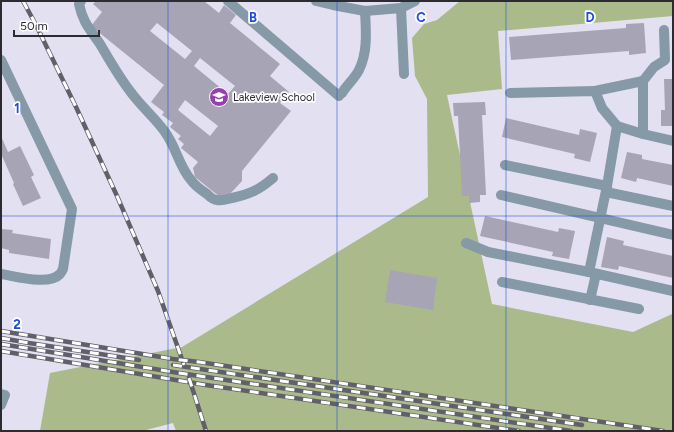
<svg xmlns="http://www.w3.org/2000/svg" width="674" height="432" font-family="Figtree,sans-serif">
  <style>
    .forest { fill: #aaba8a }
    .building { fill: #a7a4b5; fill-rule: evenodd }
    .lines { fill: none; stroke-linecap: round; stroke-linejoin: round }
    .minor { stroke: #8599a6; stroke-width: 10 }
    .rail-casing { stroke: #615f69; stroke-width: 4.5 }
    .rail { stroke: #fff; stroke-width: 3; stroke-dasharray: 9; stroke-linecap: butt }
    .grid { fill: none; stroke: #1d4ed8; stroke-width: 1; stroke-opacity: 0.55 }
    .labels { text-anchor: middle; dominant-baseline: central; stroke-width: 3.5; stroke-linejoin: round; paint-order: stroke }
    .poi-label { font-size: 11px; fill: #2d2b32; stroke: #fff; text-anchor: start }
    .grid-label { font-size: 13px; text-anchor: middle; font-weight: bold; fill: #1d4ed8; stroke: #fff; stroke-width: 3.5; stroke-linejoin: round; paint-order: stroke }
  </style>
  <rect width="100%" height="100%" fill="#e3e0f2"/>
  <polygon class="forest" points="460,1 673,1 673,16 498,31 502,89 447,95 492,304 633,332 672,314 673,314 673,431 176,431 173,423 142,431 40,431 50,373 182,347 428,197 427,99 415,76 412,38 424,24 437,20"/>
  <g class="building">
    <path d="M96 1H204L219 13 224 5 236 15 230 23 280 64 270 76 289 92 280 103 291 111 242 171V181L229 195 220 197 195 177 193 168 198 162 181 148 184 144 178 139 181 136 170 127 173 123 162 115 164 112 151 102 164 85 91 26 102 12 93 4ZM157 23 192 51 185 59 150 31ZM200 58 235 86 228 94 194 66ZM185 100 218 126 210 136 178 110Z"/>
    <polygon points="644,23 646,53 629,55 629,51 511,60 509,37 626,28 626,24"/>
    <polygon points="664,79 673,79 673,126 661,126 661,110 665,110"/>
    <polygon points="485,102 486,115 482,115 486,195 480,195 480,202 469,203 469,196 462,196 458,116 454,116 453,103"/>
    <polygon points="506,118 579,135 580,129 597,133 590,162 574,158 575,154 502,137"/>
    <polygon points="1,136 8,152 20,146 34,175 31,177 41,198 23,206 13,184 14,183 2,156 1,157"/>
    <polygon points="627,152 642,155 642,159 673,165 673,186 637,178 636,182 621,178"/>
    <polygon points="485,216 558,232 559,228 575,231 569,259 552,256 553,252 480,236"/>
    <polygon points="1,229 13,230 12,233 51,239 49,259 9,253 9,250 1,248"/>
    <polygon points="607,237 624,241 623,245 673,256 673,278 619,266 618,270 601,267"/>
    <polygon points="390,270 437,278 433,310 385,302"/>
  </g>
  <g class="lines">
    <g class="minor">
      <path d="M81 1 79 4C83 23 90 29 100 44 110 61 120 79 133 95 143 108 156 119 165 132 176 147 179 166 191 180 195 186 201 190 207 194 210 197 214 200 217 200 222 201 228 199 232 198 250 194 259 190 273 178"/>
      <polyline points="228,1 339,96"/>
      <polyline points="316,1 333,5 365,11 401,8 415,1"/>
      <polyline points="401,8 404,74"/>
      <path d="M1 60 72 209 63 269C62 271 61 273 60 274 49 286 15 276 1 274"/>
      <polyline points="595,91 643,81"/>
      <path d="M342 93C347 85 355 78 359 70 368 52 366 31 365 11"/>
      <polyline points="510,93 595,91 602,108 617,126 643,134 673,141"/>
      <polyline points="617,126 607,186 589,272 673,291"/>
      <polyline points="643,134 643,81 654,67 665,60 664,30"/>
      <polyline points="505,165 607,186"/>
      <polyline points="606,192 673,206"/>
      <polyline points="501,195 673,235"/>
      <polyline points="466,243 488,252 589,272"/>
      <polyline points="502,282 639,309"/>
      <polyline points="590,300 596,274"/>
      <polyline points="1,394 5,395 1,405"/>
    </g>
    <g class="rail-casing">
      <g id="rail">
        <polyline points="23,1 36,25 76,107 117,196 158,291 184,365"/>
        <polyline points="1,331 173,359 199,362 663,431"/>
        <polyline points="1,338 29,343 139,360"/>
        <polyline points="1,344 179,373 571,431"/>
        <polyline points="1,351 206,385 519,431"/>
        <polyline points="173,365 582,425"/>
        <polyline points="189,378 206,431"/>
      </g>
    </g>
    <use href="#rail" class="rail"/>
  </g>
  <path class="grid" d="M168 1V431M337 1V431M506 1V431M1 216H673"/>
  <defs>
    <g id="school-disc" transform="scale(1)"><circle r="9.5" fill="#9540ae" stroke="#fff"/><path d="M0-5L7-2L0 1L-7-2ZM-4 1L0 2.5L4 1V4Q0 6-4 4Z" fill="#fff"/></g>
  </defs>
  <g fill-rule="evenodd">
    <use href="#school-disc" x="219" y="97"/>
  </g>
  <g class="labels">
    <g class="poi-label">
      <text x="233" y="97">Lakeview School</text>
    </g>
  </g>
  <g class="grid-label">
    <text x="253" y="22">B</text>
    <text x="421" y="22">C</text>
    <text x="590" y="22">D</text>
    <text x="17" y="113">1</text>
    <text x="17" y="329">2</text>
  </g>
  <rect width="674" height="432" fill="none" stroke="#2d2b32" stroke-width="4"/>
  <path d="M14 30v6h85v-6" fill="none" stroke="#2d2b32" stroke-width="2"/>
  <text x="20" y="30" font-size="12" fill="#2d2b32" stroke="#ffffff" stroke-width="3" paint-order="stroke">50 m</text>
</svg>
